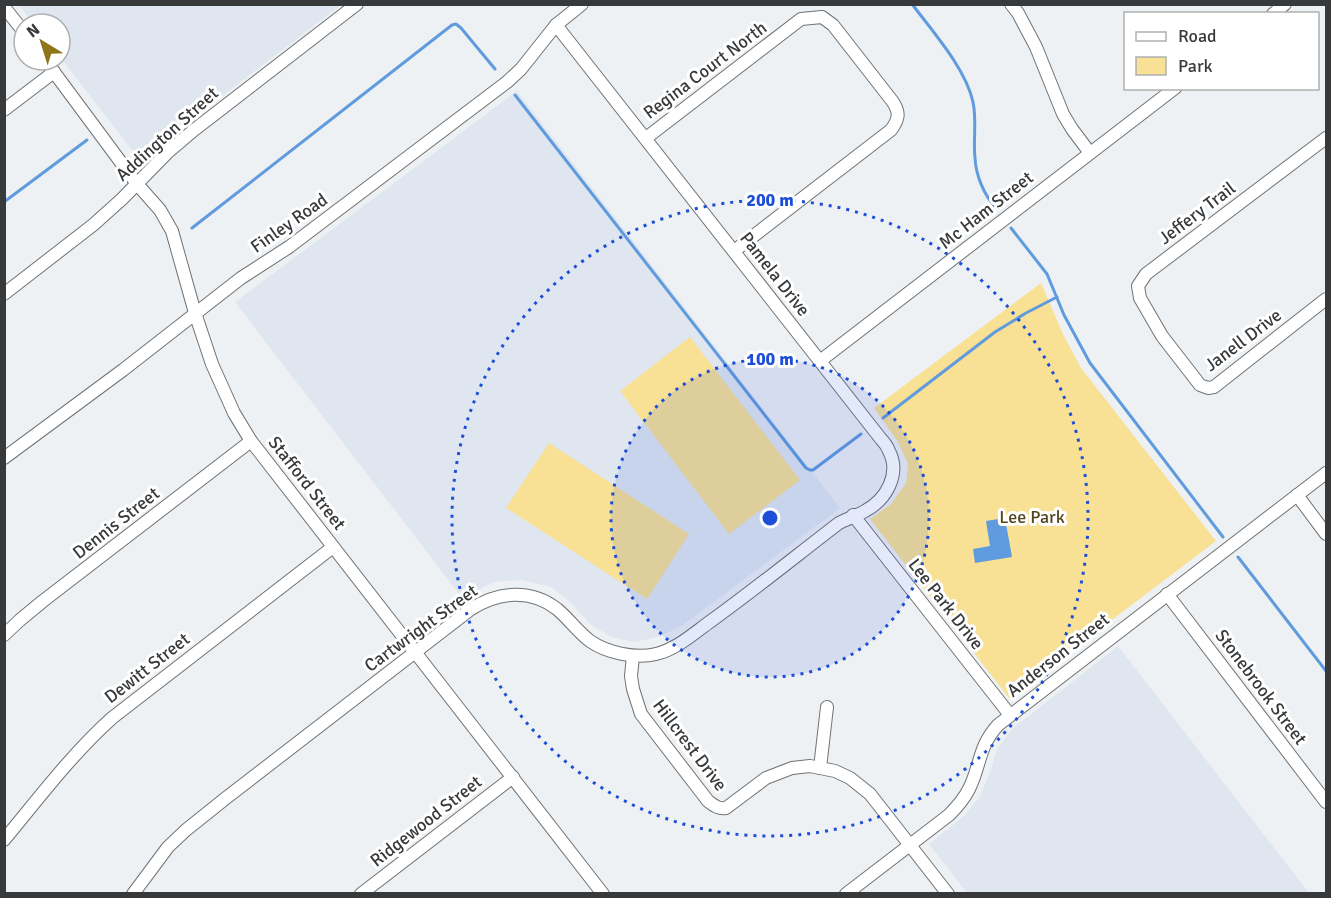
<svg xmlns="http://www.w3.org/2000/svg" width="1331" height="898" font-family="Signika,sans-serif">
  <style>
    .built { fill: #e0e6ef }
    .green { fill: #f8e195 }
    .water { fill: #5f9bde }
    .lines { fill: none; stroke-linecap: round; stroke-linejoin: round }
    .stream { stroke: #5f9bde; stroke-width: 3 }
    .minor-casing { stroke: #707274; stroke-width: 14 }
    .minor { stroke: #fff; stroke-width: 12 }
    .ring { fill: none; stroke: #1d4ed8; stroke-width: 3; stroke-dasharray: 3 6 }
    .labels { text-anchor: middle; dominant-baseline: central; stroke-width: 6; stroke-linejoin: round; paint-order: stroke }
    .street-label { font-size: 18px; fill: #38393a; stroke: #fff }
    .park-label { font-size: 18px; fill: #51461e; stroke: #fff }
    .centre { fill: #1d4ed8; stroke: #fff; stroke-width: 3 }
    .ring-label { font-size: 18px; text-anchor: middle; font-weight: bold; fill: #1d4ed8; stroke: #fff; stroke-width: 6; stroke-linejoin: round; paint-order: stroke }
  </style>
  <rect width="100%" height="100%" fill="#eef1f3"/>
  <g class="built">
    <polygon points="19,5 341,5 200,113 142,163 60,57 60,24 34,24"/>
    <polygon points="517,91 840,508 683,625 658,637 634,642 611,637 589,623 570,602 551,587 522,580 493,582 463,599 235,302"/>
    <polygon points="1118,646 1309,893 967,893 929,844 962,818 979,798 990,772 997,749 1013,728"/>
  </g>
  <g class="green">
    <polygon points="1041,283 1063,334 1081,368 1216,541 1009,698 870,519 891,504 906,483 908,464 898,442 874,408"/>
    <polygon points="690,337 800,480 729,534 620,391"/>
    <polygon points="549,443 689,534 647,599 506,508"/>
  </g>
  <polygon class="water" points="1005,518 1012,557 975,563 973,549 990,546 986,521"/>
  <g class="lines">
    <g class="stream">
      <path d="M912 4C933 32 966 69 973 102 977 120 973 140 975 158 976 176 984 195 996 208"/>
      <polyline points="515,95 806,468 810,470 813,470 861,434"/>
      <polyline points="4,202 87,140"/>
      <polyline points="192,228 452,25 456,24 461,28 495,69"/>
      <polyline points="1011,228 1047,274 1064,315 1090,363 1223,537"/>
      <polyline points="883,418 995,332 1026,313 1057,297"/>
      <polyline points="1238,557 1326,671"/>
    </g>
    <g class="minor-casing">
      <g id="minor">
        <polyline points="1011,4 1018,13 1036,47 1063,114 1072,129 1090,153"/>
        <polyline points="4,7 24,32"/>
        <polyline points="1273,14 1285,4"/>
        <polyline points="45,60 137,184 160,210 172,231 195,313 212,364 234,413 251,441 603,894"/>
        <polyline points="4,110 54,72"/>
        <path d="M646 138 801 19 822 17 833 25 893 102C900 113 899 119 891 130L734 251"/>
        <polyline points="1326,138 1146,274 1138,286 1140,298 1162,336 1200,385 1208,388 1214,387 1326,299"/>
        <polyline points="4,294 93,225 122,199 167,153 194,130 357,4"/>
        <polyline points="820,361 1175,88"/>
        <polyline points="4,458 123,370 241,278 289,247 507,82 521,69 556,25 582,4"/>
        <polyline points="1297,495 1326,534"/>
        <polyline points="853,515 1010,715"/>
        <polyline points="1167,594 1326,802"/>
        <polyline points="4,635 20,620 43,601 251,441"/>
        <path d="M633 656 631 676 633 689 641 714 708 801C715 806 718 809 726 808L766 778 792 768 810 766 835 771 850 778 870 794 948 894"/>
        <polyline points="820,768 827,707"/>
        <path d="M4 840C39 798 71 755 112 718L333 547"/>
        <path d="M133 894 168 847 186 830 226 798 471 609C498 592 530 588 557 609 569 619 578 632 590 641 607 653 636 659 656 654 677 649 694 633 711 621 754 590 796 556 839 523 847 519 856 516 865 511 886 500 901 474 889 451 887 446 884 442 881 439L556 25"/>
        <polyline points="361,894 513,777"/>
        <path d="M846 894 949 815C957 807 964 799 969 789 981 765 978 747 998 725L1326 473"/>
      </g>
    </g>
    <use href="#minor" class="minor"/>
  </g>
  <circle cx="770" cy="518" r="159" fill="#1d4ed8" fill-opacity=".12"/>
  <g class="ring">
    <circle cx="770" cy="518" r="159"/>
    <circle cx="770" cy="518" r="318"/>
  </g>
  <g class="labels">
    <g class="street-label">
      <text transform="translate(705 70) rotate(-37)">Regina Court North</text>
      <text transform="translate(167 134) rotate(-42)">Addington Street</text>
      <text transform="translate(986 210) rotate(-38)">Mc Ham Street</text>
      <text transform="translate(1197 213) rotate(-37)">Jeffery Trail</text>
      <text transform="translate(289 223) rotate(-35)">Finley Road</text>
      <text transform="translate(775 274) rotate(52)">Pamela Drive</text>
      <text transform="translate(1243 340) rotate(-37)">Janell Drive</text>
      <text transform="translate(307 483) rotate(52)">Stafford Street</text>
      <text transform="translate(116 523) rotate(-38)">Dennis Street</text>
      <text transform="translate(946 604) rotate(52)">Lee Park Drive</text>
      <text transform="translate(421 628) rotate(-36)">Cartwright Street</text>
      <text transform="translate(1058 655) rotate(-38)">Anderson Street</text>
      <text transform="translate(147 668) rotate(-38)">Dewitt Street</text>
      <text transform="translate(1261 687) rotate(53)">Stonebrook Street</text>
      <text transform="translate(690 745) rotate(53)">Hillcrest Drive</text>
      <text transform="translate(426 821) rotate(-38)">Ridgewood Street</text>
    </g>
    <g class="park-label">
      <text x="1032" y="517">Lee Park</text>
    </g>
  </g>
  <circle cx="770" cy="518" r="9" class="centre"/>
  <g class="ring-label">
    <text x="770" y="206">200 m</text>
    <text x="770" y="365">100 m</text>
  </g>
  <rect width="1331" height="898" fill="none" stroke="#38393a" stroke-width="12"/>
  <rect x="1124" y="12" width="195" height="78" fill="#ffffff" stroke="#afb0b0" stroke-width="1.5"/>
  <rect x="1136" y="32" width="30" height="9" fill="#ffffff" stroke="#afb0b0" stroke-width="1.5"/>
  <text x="1178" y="42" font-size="18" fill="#38393a">Road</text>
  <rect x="1136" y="57" width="30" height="18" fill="#f8e195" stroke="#afb0b0" stroke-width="1.5"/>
  <text x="1178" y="72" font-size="18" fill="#38393a">Park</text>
  <g transform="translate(42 42) rotate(322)"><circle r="28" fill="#ffffff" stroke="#afb0b0" stroke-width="1.5"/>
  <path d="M0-4.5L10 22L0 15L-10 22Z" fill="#8e751a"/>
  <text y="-9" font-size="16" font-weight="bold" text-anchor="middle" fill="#38393a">N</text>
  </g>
</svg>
